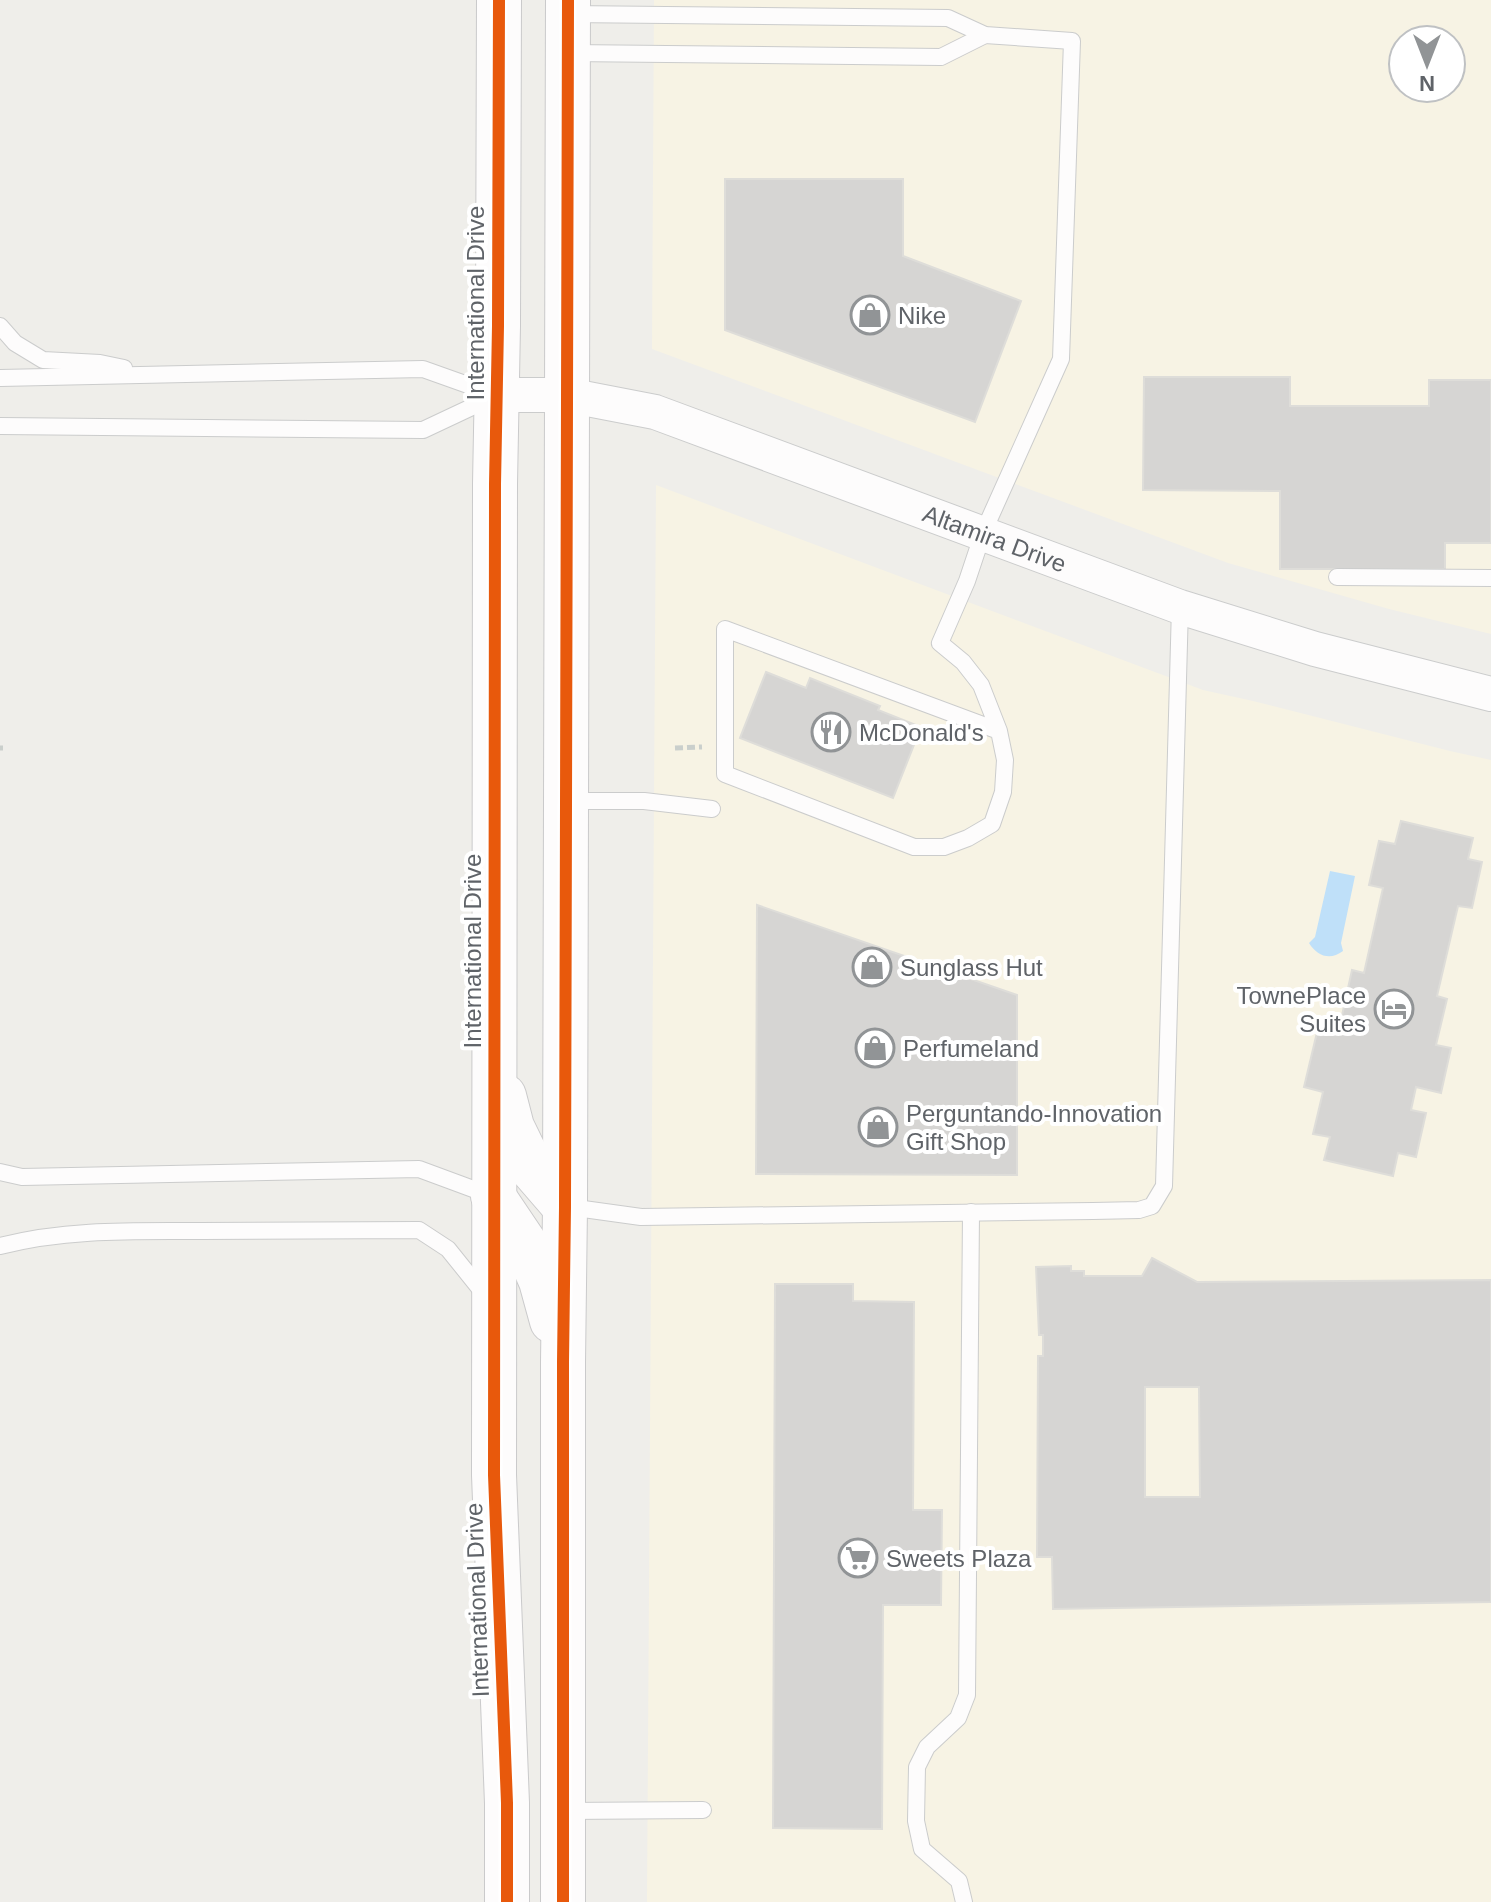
<svg xmlns="http://www.w3.org/2000/svg" width="1491" height="1902" font-family="Arial,sans-serif">
  <style>
    .commercial { fill: #f7f3e4; fill-rule: evenodd }
    .water { fill: #bfe0f9 }
    .building { fill: #d6d5d3; stroke: #deddd9; stroke-width: 2; fill-rule: evenodd }
    .lines { fill: none; stroke-linecap: round; stroke-linejoin: round }
    .lane-casing { stroke: #cbcccc; stroke-width: 18 }
    .street-casing { stroke: #cbcccc; stroke-width: 36 }
    .secondary-casing { stroke: #cacacb; stroke-width: 46 }
    .path { stroke: #cacfcc; stroke-width: 5; stroke-dasharray: 8 4; stroke-linecap: butt }
    .lane { stroke: #fdfcfc; stroke-width: 16 }
    .street { stroke: #fdfcfc; stroke-width: 34 }
    .secondary { stroke: #fdfcfc; stroke-width: 44 }
    .cycleway-casing { stroke: #fff; stroke-width: 17 }
    .cycleway { stroke: #e8590c; stroke-width: 12 }
    .labels { text-anchor: middle; dominant-baseline: central; stroke-width: 8; stroke-linejoin: round; paint-order: stroke }
    .street-label { font-size: 24px; fill: #5f6368; stroke: #fff }
    .poi-label { font-size: 24px; fill: #5f6368; stroke: #fff; text-anchor: start }
  </style>
  <rect width="100%" height="100%" fill="#efeeea"/>
  <g class="commercial">
    <path d="M654 0H1491V634L1389 609 1228 563 652 349ZM1403 40H1451V88H1403Z"/>
    <polygon points="656,485 1203,690 1253,701 1450,751 1491,760 1491,1902 647,1902"/>
  </g>
  <path class="water" d="M1330 871 1355 876 1341 943 1343 951C1330 961 1317 956 1309 943L1315 937Z"/>
  <g class="building">
    <polygon points="725,179 903,179 903,256 1021,301 975,422 725,330"/>
    <polygon points="1144,377 1290,377 1290,406 1429,406 1429,380 1491,380 1491,543 1445,543 1445,569 1280,569 1280,491 1143,490"/>
    <polygon points="766,672 806,688 810,678 880,706 878,710 921,727 893,798 740,738"/>
    <polygon points="1401,821 1473,838 1468,859 1482,862 1472,908 1458,906 1437,996 1447,999 1436,1045 1451,1048 1441,1093 1416,1087 1411,1110 1426,1113 1416,1157 1398,1153 1393,1176 1324,1160 1330,1137 1313,1134 1323,1092 1304,1087 1319,1024 1335,1027 1337,1019 1341,1020 1352,970 1364,973 1383,888 1369,885 1379,841 1395,844"/>
    <polygon points="757,905 1017,995 1017,1175 756,1174"/>
    <path d="M1152 1258 1197 1282 1491 1280V1602L1053 1609 1052 1557H1037L1038 1356H1043V1335H1039L1036 1267 1071 1266V1271H1084V1276H1142ZM1145 1387H1199L1200 1497H1145Z"/>
    <polygon points="775,1284 853,1284 853,1301 914,1302 913,1510 942,1510 941,1605 883,1605 882,1829 773,1828"/>
  </g>
  <g class="lines">
    <g class="lane-casing">
      <g id="lane">
        <polyline points="568,14 948,18 985,35 1072,41 1061,359 983,533 967,581 940,643 963,662 981,685 999,731 1005,760 1003,792 992,824 968,838 944,847 914,847 725,774 725,629 999,731"/>
        <polyline points="569,53 941,57 985,35"/>
        <polyline points="0,326 15,343 43,360 100,363 124,368"/>
        <polyline points="0,378 423,369 496,395"/>
        <polyline points="0,426 423,430 491,398"/>
        <polyline points="1337,577 1491,578"/>
        <polyline points="567,801 644,801 712,809"/>
        <polyline points="0,1172 22,1177 419,1169 492,1196"/>
        <polyline points="569,1207 641,1217 1093,1211 1139,1210 1152,1206 1164,1186 1180,607"/>
        <path d="M0 1246C65 1229 133 1231 200 1231 273 1231 346 1230 419 1230L448 1249 485 1295"/>
        <polyline points="565,1811 703,1810"/>
        <polyline points="964,1902 959,1881 922,1849 916,1821 917,1767 927,1747 958,1718 967,1695 971,1212"/>
      </g>
    </g>
    <g class="street-casing">
      <g id="street">
        <path id="s1" d="M497 395H567L655 412 1180 607 1315 649 1491 694"/>
      </g>
    </g>
    <g class="secondary-casing">
      <g id="secondary">
        <polyline points="499,0 498,326 495,484 494,1475 507,1803 507,1902"/>
        <polyline points="504,1096 512,1127 533,1170 565,1207"/>
        <polyline points="493,1196 524,1242 541,1281 552,1321"/>
        <polyline points="563,1902 563,1362 565,1207 568,0"/>
      </g>
    </g>
    <g class="path">
      <polyline points="0,748 3,748"/>
      <polyline points="675,748 702,747"/>
    </g>
    <use href="#lane" class="lane"/>
    <use href="#street" class="street"/>
    <use href="#secondary" class="secondary"/>
    <g class="cycleway-casing">
      <g id="cycleway">
        <polyline points="499,0 498,326 495,484 494,1475 507,1803 507,1902"/>
        <polyline points="563,1902 563,1362 565,1207 568,0"/>
      </g>
    </g>
    <use href="#cycleway" class="cycleway"/>
  </g>
  <defs>
    <g id="shop-ring" transform="scale(2)"><circle r="9.5" fill="#fff" stroke="#919496" stroke-width="1.5"/><path d="M-5-2.5h2.3a2.7 3.5 0 0 1 5.4 0H5L5.5 6h-11ZM-1.5-2.5h3a1.5 2.3 0 0 0-3 0Z" fill="#919496"/></g>
    <g id="restaurant-ring" transform="scale(2)"><circle r="9.5" fill="#fff" stroke="#919496" stroke-width="1.5"/><path d="M-5-6h1v4h1v-4h1v4h1v-4h1v5L-1.5 .5V6h-2V.5L-5-1ZM5-6V6H3V1.5H1.5Q1.5-4 5-6Z" fill="#919496"/></g>
    <g id="hotel-ring" transform="scale(2)"><circle r="9.5" fill="#fff" stroke="#919496" stroke-width="1.5"/><path d="M-6-4.5h1.5V1H6V5H4.5V3h-9V5H-6ZM-4 0a1.8 1.8 0 1 1 3.6 0ZM.5 0V-2.5h3Q6-2.5 6 0Z" fill="#919496"/></g>
    <g id="supermarket-ring" transform="scale(2)"><circle r="9.5" fill="#fff" stroke="#919496" stroke-width="1.5"/><path d="M-6-5.5h2.5l.6 2H6L4.5 2H-2.5L-4.4-4H-6ZM-1.5 3.2a1.3 1.3 0 1 0 .1 0ZM3 3.2a1.3 1.3 0 1 0 .1 0Z" fill="#919496"/></g>
  </defs>
  <g fill-rule="evenodd">
    <use href="#shop-ring" x="870" y="315"/>
    <use href="#restaurant-ring" x="831" y="732"/>
    <use href="#shop-ring" x="872" y="967"/>
    <use href="#hotel-ring" x="1394" y="1009"/>
    <use href="#shop-ring" x="875" y="1048"/>
    <use href="#shop-ring" x="878" y="1127"/>
    <use href="#supermarket-ring" x="858" y="1558"/>
  </g>
  <g class="labels">
    <g class="street-label">
      <text transform="translate(475 303) rotate(-90)">International Drive</text>
      <text stroke="none"><textPath href="#s1" startOffset="522">Altamira Drive</textPath></text>
      <text transform="translate(472 951) rotate(-90)">International Drive</text>
      <text transform="translate(477 1600) rotate(-92)">International Drive</text>
    </g>
    <g class="poi-label">
      <text x="898" y="315">Nike</text>
      <text x="859" y="732">McDonald's</text>
      <text x="900" y="967">Sunglass Hut</text>
      <text x="1366" y="995" text-anchor="end">TownePlace<tspan x="1366" dy="28">Suites</tspan></text>
      <text x="903" y="1048">Perfumeland</text>
      <text x="906" y="1113">Perguntando-Innovation<tspan x="906" dy="28">Gift Shop</tspan></text>
      <text x="886" y="1558">Sweets Plaza</text>
    </g>
  </g>
  <g transform="translate(1427 64) rotate(180)"><circle r="38" fill="#ffffff" stroke="#bfc1c3" stroke-width="2"/>
  <path d="M0-6L14 30L0 20L-14 30Z" fill="#919496"/>
  <text y="-12" font-size="22" font-weight="bold" text-anchor="middle" fill="#5f6368">N</text>
  </g>
</svg>
